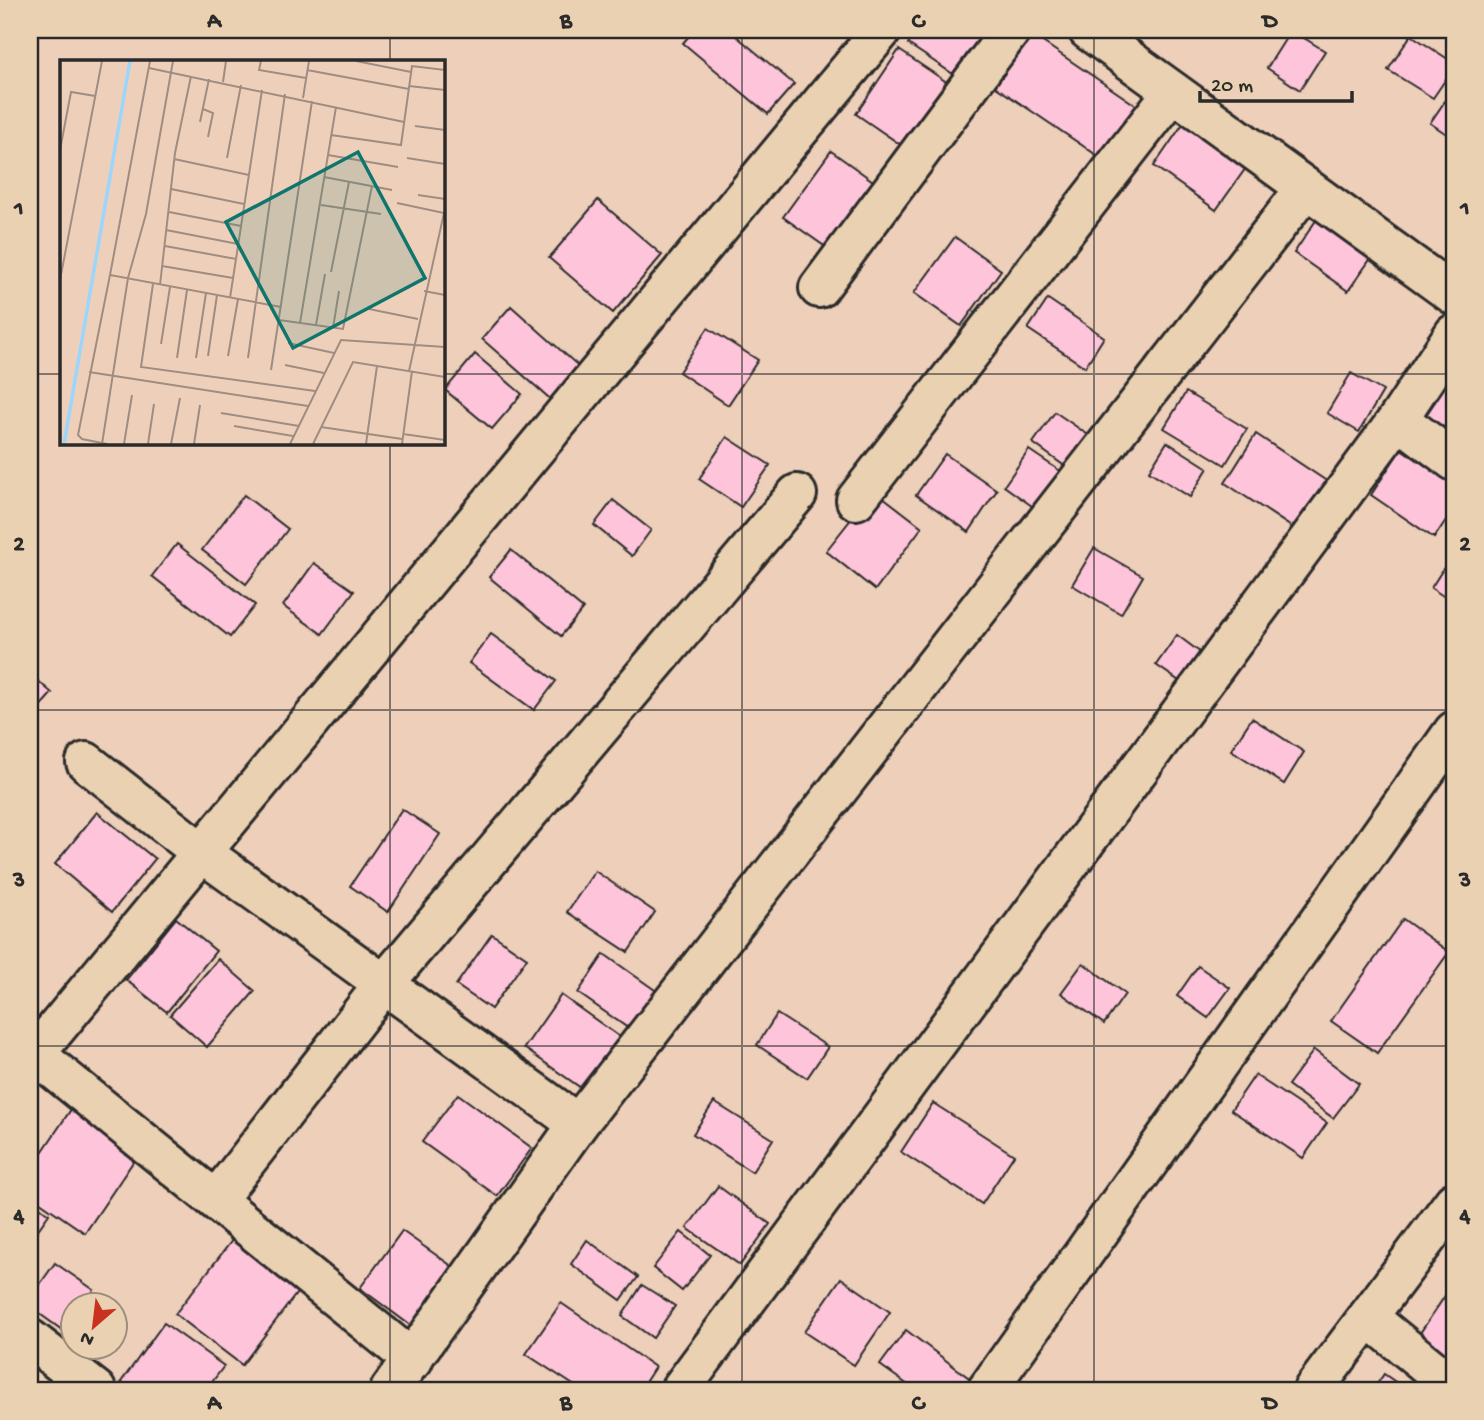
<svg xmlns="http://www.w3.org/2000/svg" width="1484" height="1420" font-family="'Gochi Hand',sans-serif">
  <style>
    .building { fill: #fec5da; stroke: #2b2b2b; stroke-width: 2 }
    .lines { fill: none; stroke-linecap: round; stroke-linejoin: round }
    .street-casing { stroke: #2b2b2b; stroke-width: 44 }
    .street { stroke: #ead1b2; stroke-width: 38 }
    .grid { fill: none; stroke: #2b2b2b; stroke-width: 2; stroke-opacity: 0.55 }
    .inset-river { fill: none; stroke: #9cd6fc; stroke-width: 3.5 }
    .inset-road { fill: none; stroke: #a08d81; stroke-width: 2 }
    .view { fill: #0f766e; fill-opacity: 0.15; stroke: #0f766e; stroke-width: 3.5 }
    .inset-edge { fill: none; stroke: #2b2b2b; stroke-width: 3.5 }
    .neatline { fill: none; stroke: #2b2b2b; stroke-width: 2.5 }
    .grid-label { font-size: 23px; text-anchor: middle; font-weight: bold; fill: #2b2b2b }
  </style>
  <rect width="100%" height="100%" fill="#eecfba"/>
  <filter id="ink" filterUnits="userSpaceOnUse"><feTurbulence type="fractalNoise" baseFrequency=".0143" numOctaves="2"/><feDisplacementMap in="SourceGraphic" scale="14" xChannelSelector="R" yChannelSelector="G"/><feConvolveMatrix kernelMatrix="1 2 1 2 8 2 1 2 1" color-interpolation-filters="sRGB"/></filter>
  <g filter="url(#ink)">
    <g class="building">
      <polygon points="694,30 729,30 794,84 768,114 683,43"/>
      <polygon points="917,30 1000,30 965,82 908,44"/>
      <polygon points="1025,30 1137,106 1101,158 990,83"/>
      <polygon points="1291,30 1325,51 1300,90 1267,68"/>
      <polygon points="1411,35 1454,63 1454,67 1433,98 1388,70"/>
      <polygon points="899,50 951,85 907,149 856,114"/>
      <polygon points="1454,88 1454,139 1430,123"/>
      <polygon points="1185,121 1248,165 1216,210 1154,166"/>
      <polygon points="831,151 887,191 840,257 783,217"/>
      <polygon points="598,200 662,255 613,313 549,258"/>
      <polygon points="1321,213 1376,251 1348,291 1294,253"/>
      <polygon points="955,237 1001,270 961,326 914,293"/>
      <polygon points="1048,299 1104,337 1085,367 1028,329"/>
      <polygon points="511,306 584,371 556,404 482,339"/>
      <polygon points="708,328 758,360 728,405 679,372"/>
      <polygon points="475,354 522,394 492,429 445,390"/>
      <polygon points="1351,373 1383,391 1359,432 1327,413"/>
      <polygon points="1454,374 1454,434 1426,415"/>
      <polygon points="1186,392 1247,429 1225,465 1164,428"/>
      <polygon points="1055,412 1100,443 1077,475 1033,443"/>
      <polygon points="1256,434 1334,486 1302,534 1225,483"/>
      <polygon points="727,437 770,465 741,507 699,479"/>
      <polygon points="1167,442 1208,468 1190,497 1149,471"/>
      <polygon points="1401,449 1454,485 1454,508 1434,538 1371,495"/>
      <polygon points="1029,450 1072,479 1046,516 1004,486"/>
      <polygon points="945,454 997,490 969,532 916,495"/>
      <polygon points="874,490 922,527 875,590 826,551"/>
      <polygon points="244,495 288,529 246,584 202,550"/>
      <polygon points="613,500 651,530 632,556 594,525"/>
      <polygon points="177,544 255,605 230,637 152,576"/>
      <polygon points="1094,548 1143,576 1121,614 1072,585"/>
      <polygon points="511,550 583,609 561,636 489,577"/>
      <polygon points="1454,552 1454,603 1431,588"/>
      <polygon points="314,563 354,591 322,634 283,606"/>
      <polygon points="491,634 556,681 534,710 469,663"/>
      <polygon points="1177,635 1205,656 1185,685 1156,665"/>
      <polygon points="30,674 52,693 30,718"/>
      <polygon points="1252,718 1304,752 1284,784 1231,750"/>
      <polygon points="402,809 440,834 388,912 350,886"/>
      <polygon points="97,812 155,859 112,912 55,864"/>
      <polygon points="595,871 655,912 628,952 567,912"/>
      <polygon points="176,918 216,951 167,1012 126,980"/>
      <polygon points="1403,919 1449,952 1377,1053 1331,1021"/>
      <polygon points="492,934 527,958 491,1009 456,985"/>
      <polygon points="604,954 662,995 635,1033 578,993"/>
      <polygon points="218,959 255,991 207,1047 170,1015"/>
      <polygon points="1083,963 1125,994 1104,1024 1061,993"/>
      <polygon points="1198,966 1230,988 1208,1018 1177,996"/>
      <polygon points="561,995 631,1045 594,1097 524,1048"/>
      <polygon points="777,1014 828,1047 807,1078 757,1045"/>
      <polygon points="1314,1050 1359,1084 1333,1118 1288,1085"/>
      <polygon points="1255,1075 1327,1123 1303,1158 1231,1110"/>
      <polygon points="458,1094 532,1148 497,1196 422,1142"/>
      <polygon points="714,1102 773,1139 752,1172 693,1134"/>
      <polygon points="933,1103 1014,1155 982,1204 901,1152"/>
      <polygon points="72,1108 139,1153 85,1233 30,1195 30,1170"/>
      <polygon points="718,1186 770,1224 740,1265 687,1228"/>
      <polygon points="30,1200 49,1214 30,1241"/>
      <polygon points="402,1231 456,1269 414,1328 360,1288"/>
      <polygon points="681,1232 710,1255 682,1291 653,1268"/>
      <polygon points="237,1234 303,1285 242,1365 175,1314"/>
      <polygon points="587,1240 638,1277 621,1300 571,1264"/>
      <polygon points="55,1263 94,1290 84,1304 74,1304 74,1320 65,1332 30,1307 30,1298"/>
      <polygon points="841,1278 890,1312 854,1365 804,1332"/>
      <polygon points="642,1285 675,1306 653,1338 622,1316"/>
      <polygon points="1451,1287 1454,1289 1454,1365 1416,1339"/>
      <polygon points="561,1303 655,1367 640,1390 581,1390 526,1354"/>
      <polygon points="164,1323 224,1366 206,1390 132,1390 121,1382"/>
      <polygon points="906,1330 973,1381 966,1390 915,1390 880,1365"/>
      <polygon points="1384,1374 1407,1390 1373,1390"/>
      <polygon points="30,1379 45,1390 30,1390"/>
    </g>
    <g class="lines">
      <g class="street-casing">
        <g id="street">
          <polyline points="1088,30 1454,295"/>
          <polyline points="819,288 1011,30"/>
          <polyline points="1398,419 1454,461"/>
          <polyline points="856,500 1173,92"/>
          <polyline points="86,762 201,852 578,1124"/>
          <polyline points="30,1050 413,1360"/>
          <polyline points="35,1054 882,30"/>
          <polyline points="216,1200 384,984 797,494"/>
          <polyline points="1368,1317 1454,1387"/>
          <polyline points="30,1339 96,1390"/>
          <polyline points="390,1390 578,1124 1306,188"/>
          <polyline points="680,1390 1398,419 1454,334"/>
          <polyline points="987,1390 1454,731"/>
          <polyline points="1313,1390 1454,1202"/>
        </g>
      </g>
      <use href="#street" class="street"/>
    </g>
  </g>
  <path class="grid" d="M390 30V61M742 30V1390M1094 30V1390M30 374H61M443 374H1454M390 443V1390M30 710H1454M30 1046H1454"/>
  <g transform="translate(60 60)">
    <rect width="385" height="385" fill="#eecfba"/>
    <path class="inset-river" d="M4 384 70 1"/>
    <path class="inset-road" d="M90 1 50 215 221 247M201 1 199 10 246 18M296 1 351 12M89 8 344 62M247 10 349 29M163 22 166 1M349 26 385 30M243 38 249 1M143 49 153 53 148 77M140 62 149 19M355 66 385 70M271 75 341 85 352 6 385 10M0 90 11 32 35 36M268 95 338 107M167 98 181 25M347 98 385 104M114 99 189 115M264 117 332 130M111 129 184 144M358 135 385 139M337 143 384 153 349 311M261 145 321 154M109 152 181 166M106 170 178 184M105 186 176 199M102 206 173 218M271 212 289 122M0 220 42 1M93 224 81 307 255 331M100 225 115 93 131 16M364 231 385 235M170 238 202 30M309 249 358 259M219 260 283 269 312 126M240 263 276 47M256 265 265 214M273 268 279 231M228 283 274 293M101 284 110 227M148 296 157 235M168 296 178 239M117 298 127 230M136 298 146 233M188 298 225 34M225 305 264 313M211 310 252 41M29 312 248 346M161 353 239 366M174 366 233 376M261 367 342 379M343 374 385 380M42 384 68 218 86 154 113 1M47 384 22 379 18 375 50 215M64 384 72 335M88 384 94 344M111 384 120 338M134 384 140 345M230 384 281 280 385 287M253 384 293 302 385 317M306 384 317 306M342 384 352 311"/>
    <path class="view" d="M298 92 365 218 233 288 166 162Z"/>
    <rect width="385" height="385" class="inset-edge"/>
  </g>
  <rect width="1484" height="1420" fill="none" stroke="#ead1b2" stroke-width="77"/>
  <g transform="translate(94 1326) rotate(208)"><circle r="33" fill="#ead1b2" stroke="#9e8f7c" stroke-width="2"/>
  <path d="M0-5L12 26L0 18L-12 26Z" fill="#c8321e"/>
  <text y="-10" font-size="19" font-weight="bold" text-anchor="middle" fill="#2b2b2b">N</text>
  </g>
  <path d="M1200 91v10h152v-10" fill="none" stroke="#2b2b2b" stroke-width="3.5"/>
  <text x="1211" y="91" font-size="21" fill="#2b2b2b" stroke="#ead1b2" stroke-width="5" paint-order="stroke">20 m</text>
  <rect x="38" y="38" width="1408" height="1344" class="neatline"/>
  <g class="grid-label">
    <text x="214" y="27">A</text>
    <text x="566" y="27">B</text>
    <text x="918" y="27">C</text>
    <text x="1270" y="27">D</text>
    <text x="19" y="214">1</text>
    <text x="1465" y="214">1</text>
    <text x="19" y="550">2</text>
    <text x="1465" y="550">2</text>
    <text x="19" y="886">3</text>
    <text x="1465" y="886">3</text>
    <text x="19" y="1222">4</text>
    <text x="1465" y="1222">4</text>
    <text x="214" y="1409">A</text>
    <text x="566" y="1409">B</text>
    <text x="918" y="1409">C</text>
    <text x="1270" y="1409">D</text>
  </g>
</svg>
